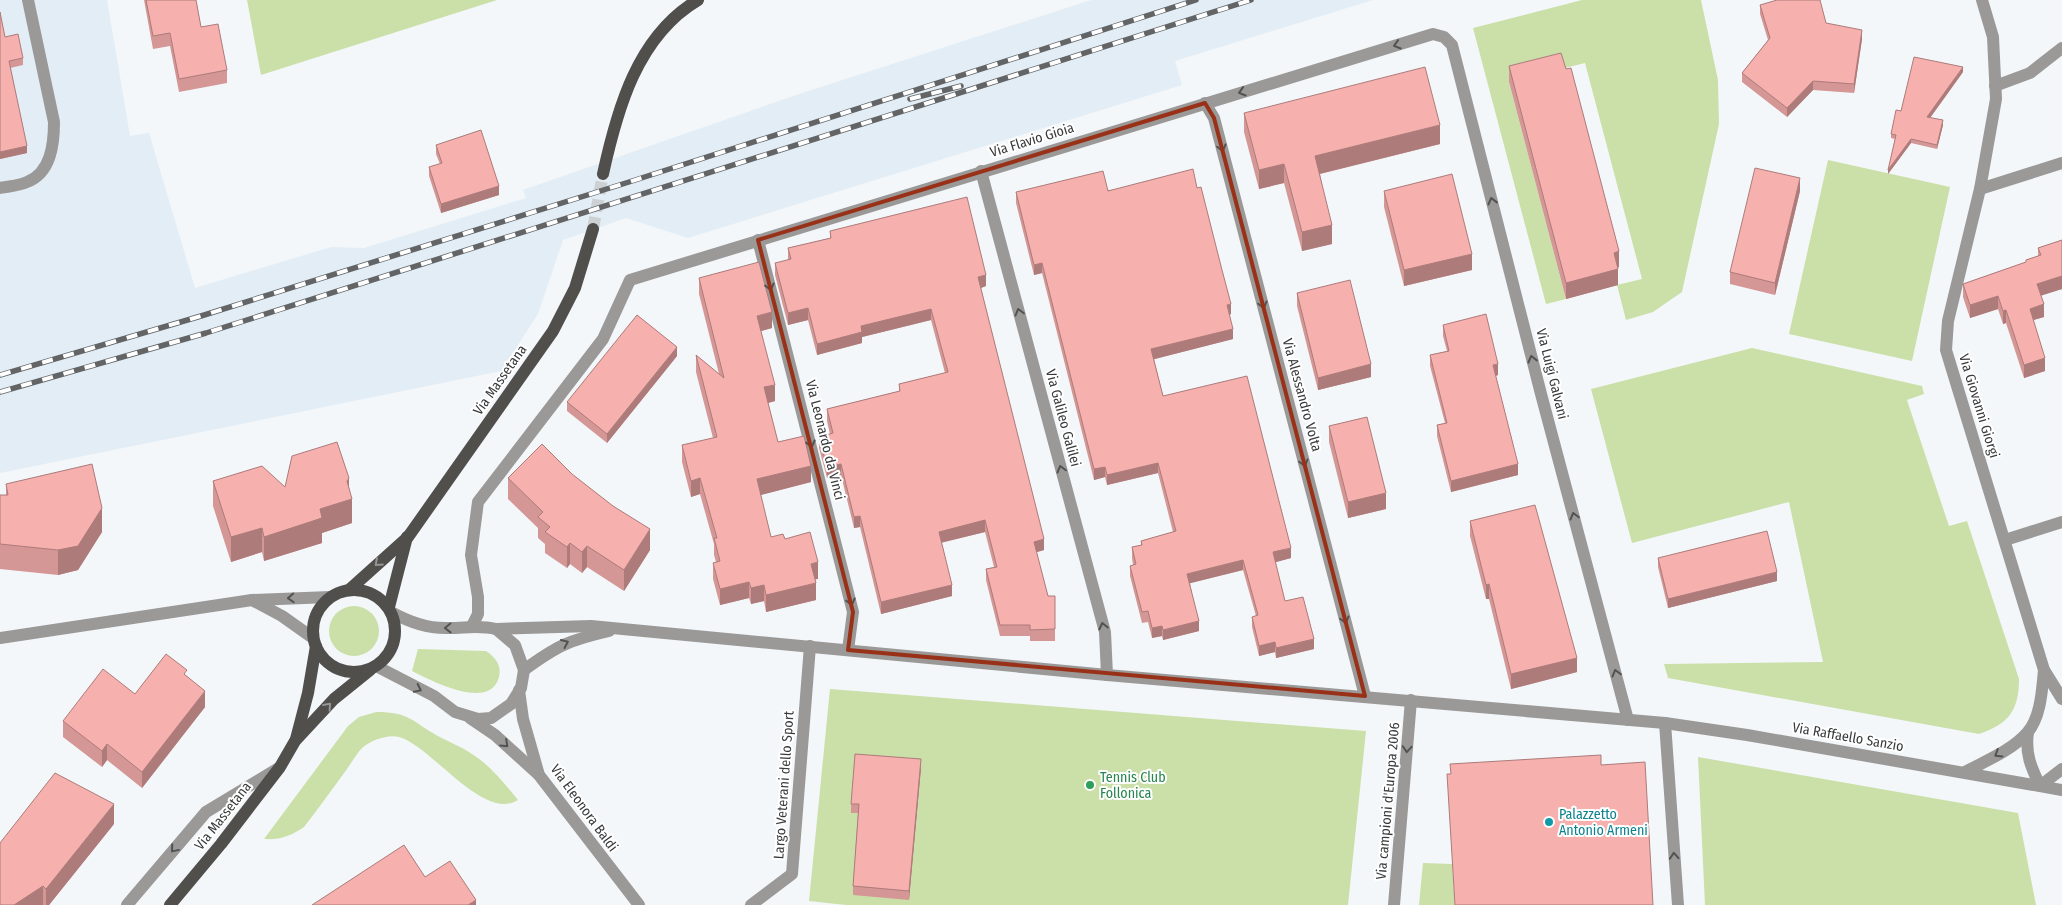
<svg xmlns="http://www.w3.org/2000/svg" width="2062" height="905" font-family="'Fira Sans Condensed',sans-serif">
  <style>
    .built { fill: #e3edf5 }
    .green { fill: #cbe0a8 }
    .lines { fill: none; stroke-linecap: round; stroke-linejoin: round }
    .major-tunnel { stroke: #ced1d4; stroke-width: 12; stroke-dasharray: 12 6; stroke-linecap: butt }
    .minor { stroke: #9a9997; stroke-width: 12 }
    .major { stroke: #504f4c; stroke-width: 12 }
    .rail-casing { stroke: #626466; stroke-width: 5.5 }
    .rail { stroke: #fff; stroke-width: 4; stroke-dasharray: 11; stroke-linecap: butt }
    .wall { fill: #d49796 }
    .shaded-wall { fill: #ac7b7a }
    .building { fill: #f6b0ae; stroke: #ac7b7a }
    .oneway { stroke: #515252 }
    .oneway2 { stroke: #969594 }
    .marked { fill: none; stroke: #993119; stroke-width: 4; stroke-linejoin: round }
    .leisure-dot { fill: #2e9e5b; stroke: #fff; stroke-width: 2 }
    .culture-dot { fill: #0f9aa8; stroke: #fff; stroke-width: 2 }
    .labels { text-anchor: middle; dominant-baseline: central; stroke-width: 4; stroke-linejoin: round; paint-order: stroke }
    .street-label { font-size: 14px; fill: #393a3b; stroke: #fff }
    .leisure-label { font-size: 14px; fill: #27864d; stroke: #fff; text-anchor: start }
    .culture-label { font-size: 14px; fill: #0d838f; stroke: #fff; text-anchor: start }
  </style>
  <rect width="100%" height="100%" fill="#f3f7fa"/>
  <polygon class="built" points="0,0 107,0 130,136 149,133 195,288 331,247 364,248 526,198 523,190 799,94 1091,0 1373,0 1175,61 1182,85 688,238 626,218 563,240 538,314 501,371 0,473"/>
  <g class="green">
    <polygon points="247,0 497,0 261,75"/>
    <polygon points="1582,0 1701,0 1718,80 1719,124 1682,292 1653,312 1626,320 1617,285 1642,279 1585,63 1509,82 1566,299 1546,304 1473,28"/>
    <polygon points="1828,160 1950,187 1912,361 1789,334"/>
    <path d="M1752 348 1922 386 1924 394 1907 400 1949 526 1967 521 2019 679C2019 710 2009 724 1979 734L1668 678 1664 664 1823 662 1789 502 1632 543 1591 389Z"/>
    <circle cx="354" cy="631" r="25"/>
    <path d="M418 649 486 651C495 657 502 665 499 677 490 712 430 680 412 671Z"/>
    <polygon points="830,689 1366,731 1348,905 846,905 809,901"/>
    <path d="M376 712C410 712 411 721 438 736 449 742 462 747 472 754 491 766 504 783 518 800 483 822 432 746 399 737 388 734 372 740 363 747 357 753 352 762 347 769 333 788 319 808 304 827 291 836 280 840 264 839L348 726 359 717Z"/>
    <polygon points="1698,757 2018,813 2036,905 1705,905"/>
    <polygon points="1423,863 1452,864 1455,905 1419,905"/>
  </g>
  <g class="lines">
    <polyline class="major-tunnel" points="593,229 603,174"/>
    <g class="minor">
      <polyline points="1982,0 1993,37 1996,99 1980,189 1948,321 1946,350 2044,670 2062,699"/>
      <polyline points="1995,86 2030,73 2062,48"/>
      <polyline points="1205,103 1214,118 1365,696"/>
      <polyline points="981,171 1105,632 1107,675"/>
      <path d="M0 188C9 186 19 186 27 182 51 173 54 144 54 122L28 0"/>
      <polyline points="1980,189 2062,163"/>
      <polyline points="758,240 853,612 848,650"/>
      <polyline points="2005,540 2062,522"/>
      <polyline points="252,600 282,616 313,638"/>
      <path d="M391 612C409 622 429 629 449 628 466 628 479 625 496 629L591 626 1107 675 1665 723 1747 735 2062 790"/>
      <polyline points="472,626 478,614 478,597 471,555 478,502 603,339 630,280 1433,34 1444,37 1452,45 1541,394 1628,720"/>
      <polyline points="0,638 252,600 330,597"/>
      <polyline points="376,666 434,696 455,712 478,719 491,718 511,704 521,688 524,670 515,645 496,629"/>
      <path d="M524 670C558 645 570 640 609 631"/>
      <polyline points="519,690 523,719 539,775 639,905"/>
      <polyline points="470,718 495,735 538,774"/>
      <polyline points="1665,723 1678,905"/>
      <path d="M2028 732C2025 754 2031 767 2040 786L2062 769"/>
      <path d="M1965 772C1985 761 2011 751 2027 733 2041 717 2042 690 2044 670"/>
      <polyline points="127,905 206,812 279,768"/>
      <polyline points="751,905 792,874 810,646"/>
      <polyline points="1394,905 1411,700"/>
    </g>
    <g class="major">
      <path d="M603 174C617 110 637 36 698 0"/>
      <circle cx="354" cy="631" r="41"/>
      <polyline points="349,590 408,537 553,331 575,288 593,229"/>
      <polyline points="389,607 407,537"/>
      <polyline points="296,739 308,693 316,646"/>
      <polyline points="170,905 221,844 280,767 295,741 334,699 370,670"/>
    </g>
    <g class="rail-casing">
      <g id="rail">
        <polyline points="910,99 961,86"/>
        <polyline points="0,375 201,316 629,182 1196,0"/>
        <polyline points="0,392 206,333 1251,0"/>
      </g>
    </g>
    <use href="#rail" class="rail"/>
  </g>
  <g class="wall">
    <polygon points="144,0 196,0 201,27 227,70 227,83 179,92 170,46 153,49"/>
    <polygon points="1760,5 1826,23 1862,39 1854,93 1813,90 1787,117 1742,82 1742,73 1768,40 1760,14"/>
    <polygon points="5,37 23,58 23,65 10,68 27,153 0,159"/>
    <polygon points="1509,66 1619,267 1618,267 1618,285 1566,299 1509,82"/>
    <polygon points="1963,72 1930,118 1943,125 1937,149 1911,143 1888,174 1895,139 1891,138 1891,134 1901,111"/>
    <polygon points="1244,113 1440,144 1320,174 1332,244 1302,251 1284,183 1259,189 1244,132"/>
    <polygon points="436,145 499,195 441,213 429,176 429,167 440,164 436,154"/>
    <polygon points="1197,188 1231,314 1229,315 1233,339 1154,359 1163,396 1291,558 1275,562 1285,601 1314,649 1276,658 1275,652 1259,656 1252,627 1252,617 1256,616 1243,570 1190,583 1199,631 1163,640 1162,636 1152,638 1148,622 1142,623 1130,576 1130,566 1133,565 1132,558 1132,547 1141,545 1141,541 1173,532 1158,473 1107,485 1105,477 1094,480 1042,273 1034,275 1016,203 1016,192"/>
    <polygon points="1384,191 1472,270 1404,286 1384,207"/>
    <polygon points="1800,191 1775,295 1730,284 1730,272"/>
    <polygon points="830,231 986,286 981,288 1044,550 1036,552 1048,596 1055,596 1055,641 1030,641 1030,636 1000,636 986,580 986,569 994,567 985,532 941,543 952,596 881,614 860,527 854,528 841,475 827,478 819,448 819,437 830,434 827,421 827,409 899,391 899,384 945,373 931,320 862,337 862,343 817,355 808,320 788,325 775,275 775,263 788,260 788,248 830,238"/>
    <polygon points="2062,240 2062,289 2041,295 2044,317 2033,320 2045,371 2024,378 2006,323 2003,324 1998,309 1970,318 1963,297 1963,284 2026,262 2026,260 2038,256 2038,248"/>
    <polygon points="699,278 772,328 761,331 775,401 768,403 778,442 811,482 760,495 771,537 785,539 818,579 815,579 816,600 766,612 764,601 751,604 749,598 720,605 713,579 713,563 716,562 714,555 714,544 700,494 691,497 682,462 682,445 713,438 696,372 696,355 719,374 699,294"/>
    <polygon points="1297,293 1371,377 1318,390 1297,306"/>
    <polygon points="1443,325 1498,375 1495,376 1518,475 1451,492 1437,436 1437,425 1445,423 1430,366 1430,355 1447,351 1443,336"/>
    <polygon points="677,356 607,443 567,411 567,402"/>
    <polygon points="1329,426 1386,509 1348,518 1329,442"/>
    <polygon points="508,478 650,550 624,591 587,567 582,573 570,564 567,568 545,553 545,544 538,538 538,528 508,499"/>
    <polygon points="213,481 285,487 349,487 352,523 322,533 322,543 264,561 262,552 231,562 213,506"/>
    <polygon points="6,484 102,532 78,570 58,575 0,569 0,495 6,495"/>
    <polygon points="1470,521 1577,672 1511,689 1489,599 1486,599 1470,536"/>
    <polygon points="1658,558 1777,581 1668,608 1658,567"/>
    <polygon points="187,676 205,707 142,788 107,760 102,767 63,737 63,721 135,694"/>
    <polygon points="921,768 909,900 853,895 853,886 858,813 851,813 851,804"/>
    <polygon points="114,824 49,905 0,905"/>
  </g>
  <g class="shaded-wall">
    <polygon points="1862,30 1862,39 1854,93 1854,84"/>
    <polygon points="1963,67 1963,72 1927,122 1927,117"/>
    <polygon points="1813,81 1813,90 1787,117 1787,108"/>
    <polygon points="1943,120 1943,125 1937,149 1937,145"/>
    <polygon points="1440,125 1440,144 1315,175 1315,156"/>
    <polygon points="1911,139 1911,143 1888,174 1888,170"/>
    <polygon points="27,146 27,153 0,159 0,152"/>
    <polygon points="1284,164 1284,183 1259,189 1259,170"/>
    <polygon points="1800,178 1800,191 1775,295 1775,283"/>
    <polygon points="499,186 499,195 441,213 441,204"/>
    <polygon points="1332,225 1332,244 1302,251 1302,232"/>
    <polygon points="1619,251 1619,267 1614,269 1614,253"/>
    <polygon points="1472,254 1472,270 1404,286 1404,270"/>
    <polygon points="1042,263 1042,273 1034,275 1034,265"/>
    <polygon points="1618,269 1618,285 1566,299 1566,283"/>
    <polygon points="986,275 986,286 978,289 978,277"/>
    <polygon points="2062,276 2062,289 2037,297 2037,284"/>
    <polygon points="1998,296 1998,309 1970,318 1970,305"/>
    <polygon points="1231,304 1231,314 1227,316 1227,305"/>
    <polygon points="2044,304 2044,317 2030,321 2030,309"/>
    <polygon points="808,308 808,320 788,325 788,313"/>
    <polygon points="931,309 931,320 862,337 862,343 817,355 817,344 861,326"/>
    <polygon points="2006,310 2006,323 2003,324 2003,311"/>
    <polygon points="772,312 772,328 757,332 757,316"/>
    <polygon points="1233,329 1233,339 1151,360 1151,349"/>
    <polygon points="677,347 677,356 607,443 607,434"/>
    <polygon points="2045,358 2045,371 2024,378 2024,365"/>
    <polygon points="1371,364 1371,377 1318,390 1318,378"/>
    <polygon points="1498,364 1498,375 1493,377 1493,365"/>
    <polygon points="775,385 775,401 764,404 764,387"/>
    <polygon points="1158,463 1158,473 1107,485 1107,475"/>
    <polygon points="841,464 841,475 827,478 827,467"/>
    <polygon points="1518,464 1518,475 1451,492 1451,481"/>
    <polygon points="811,466 811,482 757,496 757,479"/>
    <polygon points="1105,467 1105,477 1094,480 1094,469"/>
    <polygon points="349,478 349,500 352,499 352,523 322,533 322,543 264,561 264,537 320,509 347,481"/>
    <polygon points="700,478 700,494 691,497 691,481"/>
    <polygon points="1386,493 1386,509 1348,518 1348,502"/>
    <polygon points="102,508 102,532 78,570 58,575 58,550"/>
    <polygon points="860,516 860,527 854,528 854,517"/>
    <polygon points="985,520 985,532 939,543 939,532"/>
    <polygon points="262,528 262,552 231,562 231,537"/>
    <polygon points="650,529 650,550 624,591 624,570"/>
    <polygon points="1044,539 1044,550 1034,553 1034,542"/>
    <polygon points="570,543 570,564 567,568 567,547"/>
    <polygon points="587,546 587,567 582,573 582,552"/>
    <polygon points="1291,548 1291,558 1273,563 1273,552"/>
    <polygon points="1243,560 1243,570 1187,584 1187,574"/>
    <polygon points="818,562 818,579 811,580 811,564"/>
    <polygon points="1777,572 1777,581 1668,608 1668,599"/>
    <polygon points="749,582 749,598 720,605 720,589"/>
    <polygon points="816,583 816,600 766,612 766,595"/>
    <polygon points="1489,584 1489,599 1486,599 1486,585"/>
    <polygon points="764,585 764,601 751,604 751,588"/>
    <polygon points="952,585 952,596 881,614 881,602"/>
    <polygon points="1199,621 1199,631 1163,640 1163,630"/>
    <polygon points="1162,626 1162,636 1152,638 1152,628"/>
    <polygon points="1314,639 1314,649 1276,658 1276,648"/>
    <polygon points="1275,642 1275,652 1259,656 1259,646"/>
    <polygon points="1577,658 1577,672 1511,689 1511,674"/>
    <polygon points="205,691 205,707 142,788 142,772"/>
    <polygon points="107,744 107,760 102,767 102,751"/>
    <polygon points="921,759 921,768 909,900 909,891"/>
    <polygon points="114,804 114,824 49,905 46,905 46,889"/>
    <polygon points="43,886 43,905 14,905"/>
    <polygon points="476,900 476,905 468,905"/>
  </g>
  <g class="building">
    <polygon points="146,0 196,0 201,27 218,24 227,70 179,79 170,33 153,36"/>
    <polygon points="1777,0 1820,0 1826,23 1862,30 1854,84 1813,81 1787,108 1742,73 1770,38 1760,5"/>
    <polygon points="0,12 5,37 18,34 23,58 9,61 27,146 0,152"/>
    <polygon points="1561,53 1566,69 1571,68 1619,251 1614,253 1618,269 1566,283 1509,66"/>
    <polygon points="1914,57 1963,67 1927,117 1943,120 1937,145 1911,139 1888,170 1896,135 1891,134 1896,110 1901,111"/>
    <polygon points="1425,67 1440,125 1315,156 1332,225 1302,232 1284,164 1259,170 1244,113"/>
    <polygon points="481,130 499,186 441,204 429,167 442,163 436,145"/>
    <polygon points="1755,168 1800,178 1775,283 1730,272"/>
    <polygon points="1193,169 1197,188 1201,187 1222,270 1231,304 1227,305 1233,329 1151,349 1163,396 1247,376 1291,548 1273,552 1285,601 1303,597 1314,639 1276,648 1275,642 1259,646 1252,617 1258,615 1243,560 1187,574 1199,621 1163,630 1162,626 1152,628 1148,611 1142,612 1130,566 1136,564 1132,547 1142,545 1141,541 1176,531 1158,463 1107,475 1105,467 1094,469 1042,263 1034,265 1016,192 1103,171 1108,191"/>
    <polygon points="1452,174 1472,254 1404,270 1384,191"/>
    <polygon points="967,197 986,275 978,277 1044,539 1034,542 1048,596 1055,596 1055,629 1030,630 1030,625 1000,625 986,569 997,567 985,520 939,532 952,585 881,602 860,516 854,517 841,464 827,467 819,437 833,433 827,409 900,391 899,384 948,372 931,309 861,326 862,332 817,344 808,308 788,313 775,263 791,259 788,248 831,238 830,231"/>
    <polygon points="2062,240 2062,276 2037,284 2044,304 2030,309 2045,358 2024,365 2006,310 2003,311 1998,296 1970,305 1963,284 2026,262 2026,260 2041,255 2038,248"/>
    <polygon points="759,262 772,312 757,316 775,385 764,387 778,442 804,436 811,466 757,479 771,537 783,534 785,539 810,532 818,562 811,564 816,583 766,595 764,585 751,588 749,582 720,589 713,563 720,561 714,538 717,538 700,478 691,481 682,445 717,437 696,355 724,378 699,278"/>
    <polygon points="1350,280 1371,364 1318,378 1297,293"/>
    <polygon points="1486,314 1498,364 1493,365 1518,464 1451,481 1437,425 1447,423 1430,355 1449,351 1443,325"/>
    <polygon points="637,315 677,347 607,434 567,402"/>
    <polygon points="1367,417 1386,493 1348,502 1329,426"/>
    <polygon points="337,442 349,478 347,481 352,499 320,509 322,518 264,537 262,528 231,537 213,481 262,466 285,487 292,456"/>
    <polygon points="542,444 572,474 613,506 650,529 624,570 587,546 582,552 570,543 567,547 545,532 550,527 538,517 543,512 508,478"/>
    <polygon points="92,464 102,508 78,546 58,550 0,544 0,495 8,495 6,484"/>
    <polygon points="1535,505 1577,658 1511,674 1489,584 1486,585 1470,521"/>
    <polygon points="1767,531 1777,572 1668,599 1658,558"/>
    <polygon points="166,654 187,670 184,674 205,691 142,772 107,744 102,751 63,721 103,669 135,694"/>
    <polygon points="855,754 921,759 909,891 853,886 859,804 851,804"/>
    <polygon points="1601,755 1601,765 1645,762 1653,905 1455,905 1447,774 1451,774 1450,764"/>
    <polygon points="55,773 114,804 46,889 43,886 14,905 0,905 0,843"/>
    <polygon points="404,845 425,877 450,861 476,900 468,905 312,905"/>
  </g>
  <defs><path id="oneway-chevron" d="M-2-3.5L2.5 0L-2 3.5" fill="none" stroke-width="1.6" stroke-linecap="round" stroke-linejoin="round" transform="scale(1.25)"/></defs>
  <g class="oneway">
    <use href="#oneway-chevron" transform="translate(1397 45) rotate(163)"/>
    <use href="#oneway-chevron" transform="translate(1242 92) rotate(163)"/>
    <use href="#oneway-chevron" transform="translate(1222 148) rotate(75)"/>
    <use href="#oneway-chevron" transform="translate(1492 201) rotate(-104)"/>
    <use href="#oneway-chevron" transform="translate(770 287) rotate(76)"/>
    <use href="#oneway-chevron" transform="translate(1263 305) rotate(75)"/>
    <use href="#oneway-chevron" transform="translate(1019 312) rotate(-105)"/>
    <use href="#oneway-chevron" transform="translate(1532 359) rotate(-104)"/>
    <use href="#oneway-chevron" transform="translate(811 444) rotate(76)"/>
    <use href="#oneway-chevron" transform="translate(1304 463) rotate(75)"/>
    <use href="#oneway-chevron" transform="translate(1061 469) rotate(-105)"/>
    <use href="#oneway-chevron" transform="translate(1574 516) rotate(-105)"/>
    <use href="#oneway-chevron" transform="translate(291 598) rotate(177)"/>
    <use href="#oneway-chevron" transform="translate(851 602) rotate(76)"/>
    <use href="#oneway-chevron" transform="translate(1345 620) rotate(75)"/>
    <use href="#oneway-chevron" transform="translate(1103 626) rotate(-103)"/>
    <use href="#oneway-chevron" transform="translate(448 628) rotate(179)"/>
    <use href="#oneway-chevron" transform="translate(565 643) rotate(-24)"/>
    <use href="#oneway-chevron" transform="translate(1616 673) rotate(-105)"/>
    <use href="#oneway-chevron" transform="translate(418 689) rotate(26)"/>
    <use href="#oneway-chevron" transform="translate(505 744) rotate(43)"/>
    <use href="#oneway-chevron" transform="translate(1407 749) rotate(94)"/>
    <use href="#oneway-chevron" transform="translate(1998 754) rotate(148)"/>
    <use href="#oneway-chevron" transform="translate(174 849) rotate(130)"/>
    <use href="#oneway-chevron" transform="translate(1674 856) rotate(-94)"/>
  </g>
  <g class="oneway2">
    <use href="#oneway-chevron" transform="translate(378 563) rotate(138)"/>
    <use href="#oneway-chevron" transform="translate(328 706) rotate(-48)"/>
  </g>
  <path class="marked" d="M1205 103 1214 118 1365 696 848 650 853 612 758 240Z"/>
  <circle class="leisure-dot" cx="1090" cy="785" r="5"/>
  <circle class="culture-dot" cx="1549" cy="822" r="5"/>
  <g class="labels">
    <g class="street-label">
      <text transform="translate(1032 140) rotate(-17)">Via Flavio Gioia</text>
      <text transform="translate(1552 374) rotate(76)">Via Luigi Galvani</text>
      <text transform="translate(500 380) rotate(-55)">Via Massetana</text>
      <text transform="translate(1302 395) rotate(75)">Via Alessandro Volta</text>
      <text transform="translate(1979 406) rotate(73)">Via Giovanni Giorgi</text>
      <text transform="translate(1063 418) rotate(75)">Via Galileo Galilei</text>
      <text transform="translate(825 440) rotate(76)">Via Leonardo da Vinci</text>
      <text transform="translate(1848 737) rotate(10)">Via Raffaello Sanzio</text>
      <text transform="translate(784 785) rotate(-86)">Largo Veterani dello Sport</text>
      <text transform="translate(1388 801) rotate(-85)">Via campioni d'Europa 2006</text>
      <text transform="translate(584 808) rotate(54)">Via Eleonora Baldi</text>
      <text transform="translate(223 816) rotate(-52)">Via Massetana</text>
    </g>
    <g class="leisure-label">
      <text x="1100" y="777">Tennis Club<tspan x="1100" dy="16">Follonica</tspan></text>
    </g>
    <g class="culture-label">
      <text x="1559" y="814">Palazzetto<tspan x="1559" dy="16">Antonio Armeni</tspan></text>
    </g>
  </g>
</svg>
